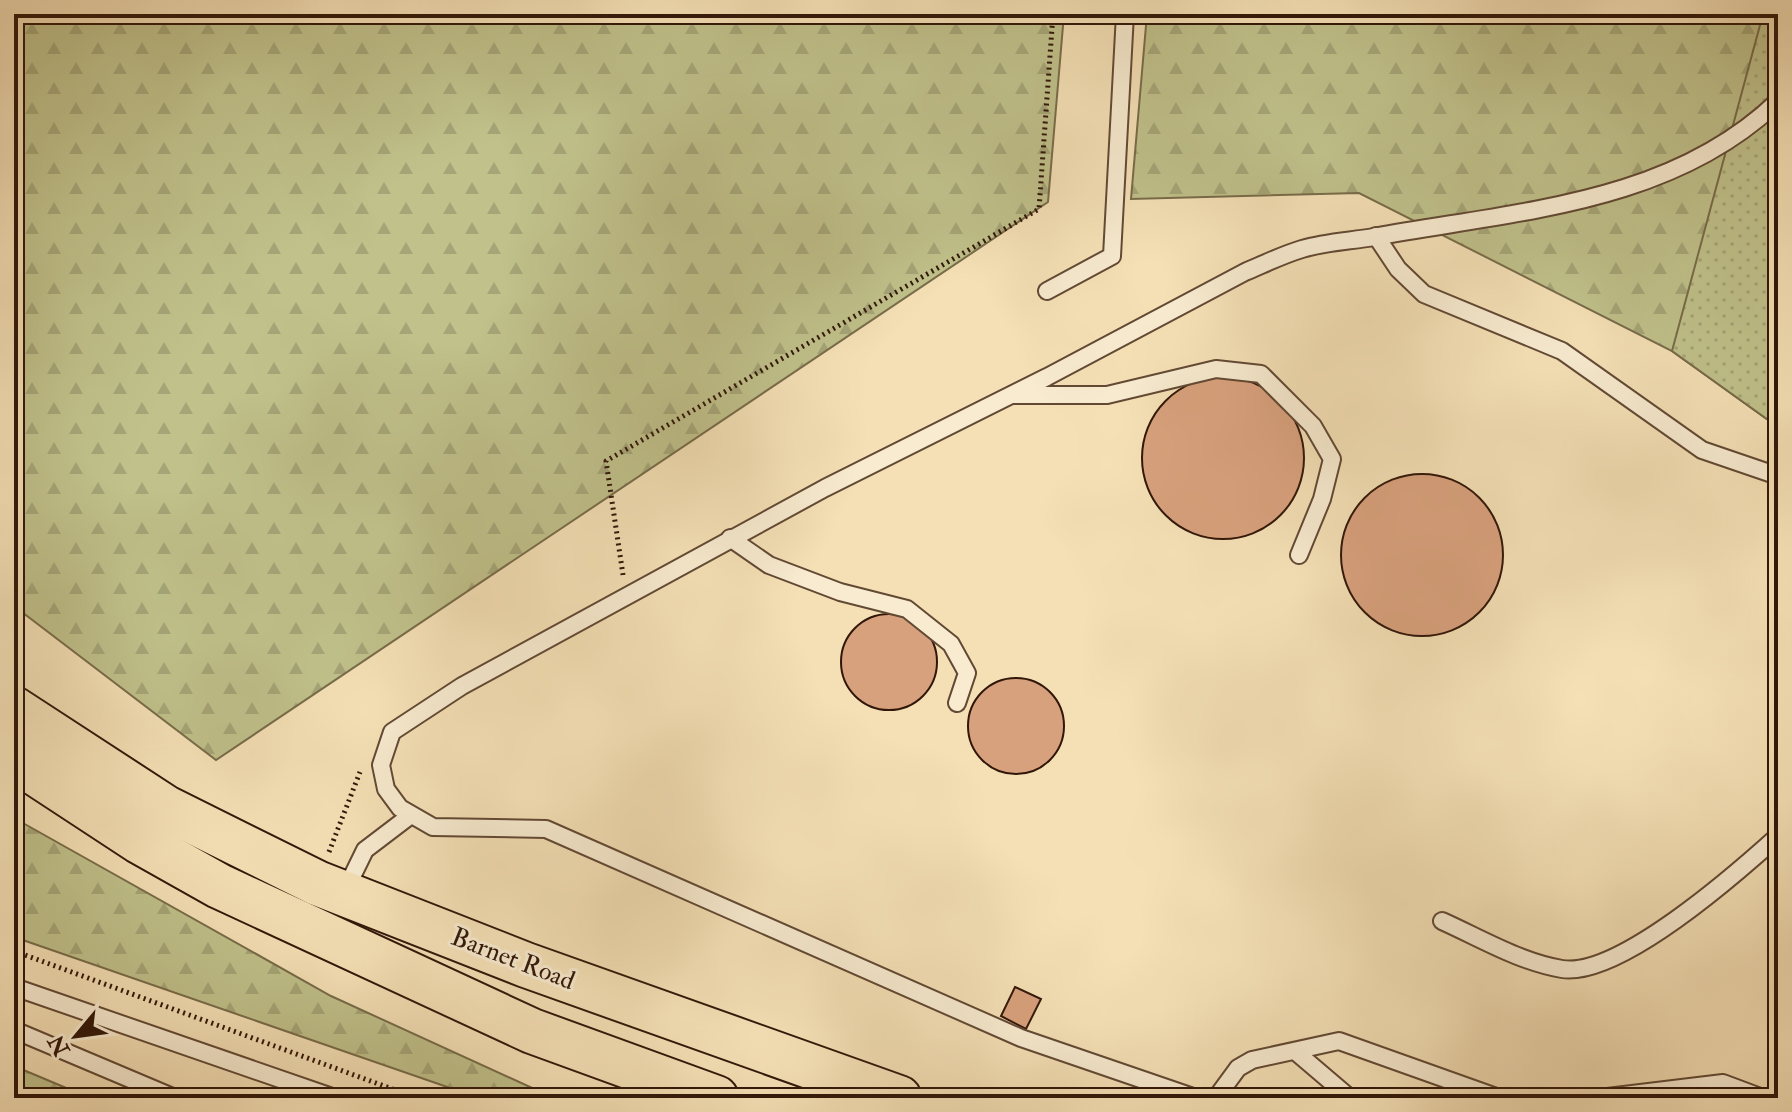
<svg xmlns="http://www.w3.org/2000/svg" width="1792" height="1112" font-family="'IM FELL Double Pica',serif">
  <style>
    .forest { fill: url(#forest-firs); stroke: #786c4a; stroke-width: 2 }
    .park { fill: url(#park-dots); stroke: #786c4a; stroke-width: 2 }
    .building { fill: #d8a17d; stroke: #311709; stroke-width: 2 }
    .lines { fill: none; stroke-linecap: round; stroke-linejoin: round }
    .lane-casing { stroke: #624934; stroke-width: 20 }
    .primary-casing { stroke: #311709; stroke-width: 48 }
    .path { stroke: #311709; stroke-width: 5; stroke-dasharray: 2 4; stroke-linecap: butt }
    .lane { stroke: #f8ebd0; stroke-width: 16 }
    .primary { stroke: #f5e0b6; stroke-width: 44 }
    .labels { text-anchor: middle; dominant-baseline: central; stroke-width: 6; stroke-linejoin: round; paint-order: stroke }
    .street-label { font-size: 26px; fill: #311709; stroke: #f8ebd0 }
  </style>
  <defs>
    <pattern id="forest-firs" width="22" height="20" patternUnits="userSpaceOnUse" patternTransform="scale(2)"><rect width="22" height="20" fill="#c0c18b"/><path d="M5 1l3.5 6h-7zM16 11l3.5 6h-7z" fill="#a5a577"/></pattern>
    <pattern id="park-dots" width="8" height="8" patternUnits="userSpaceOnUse" patternTransform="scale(2)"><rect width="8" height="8" fill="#c0c18b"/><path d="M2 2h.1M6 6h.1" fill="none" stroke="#a5a577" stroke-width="1.8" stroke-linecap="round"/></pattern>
  </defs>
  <rect width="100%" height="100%" fill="#f5e0b6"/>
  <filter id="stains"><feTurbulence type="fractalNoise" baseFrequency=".0025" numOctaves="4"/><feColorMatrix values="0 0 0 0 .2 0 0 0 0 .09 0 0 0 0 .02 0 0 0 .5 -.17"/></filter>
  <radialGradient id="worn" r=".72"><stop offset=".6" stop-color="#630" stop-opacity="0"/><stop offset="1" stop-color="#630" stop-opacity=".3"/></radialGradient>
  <g class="forest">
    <polygon points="14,14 1064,14 1048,202 216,760 14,606"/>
    <polygon points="1147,14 1778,14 1778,427 1672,351 1359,193 1131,199"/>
    <polygon points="14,818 331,996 554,1098 479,1098 14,937"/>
    <polygon points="14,1066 90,1098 14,1098"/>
  </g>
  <polygon class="park" points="1763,14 1778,14 1778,427 1672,351"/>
  <g class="building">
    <circle cx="1223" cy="458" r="81"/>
    <circle cx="1422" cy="555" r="81"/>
    <circle cx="889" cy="662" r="48"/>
    <circle cx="1016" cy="726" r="48"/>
    <polygon points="1015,987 1041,999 1026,1029 1001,1016"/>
  </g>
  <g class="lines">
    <g class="lane-casing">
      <g id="lane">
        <polyline points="1376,236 1398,269 1424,294 1562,351 1702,450 1778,476"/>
        <polyline points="1047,291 1112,256 1125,14"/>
        <polyline points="1013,395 1107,395 1216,369 1261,374 1313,426 1332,459 1322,499 1299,555"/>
        <polyline points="730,538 769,565 840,592 907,609 951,644 967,673 957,703"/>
        <polyline points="344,893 365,850 411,815"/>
        <path d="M1442 921C1480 938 1520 962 1562 969 1618 978 1737 873 1778 836"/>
        <polyline points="14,987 335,1098"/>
        <polyline points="14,1030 175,1098"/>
        <polyline points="1296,1052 1350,1098"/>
        <path d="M1196 1098 1021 1038 546 829 433 827 400 808 386 789 381 765 392 732 462 686 825 488 1047 377 1245 272C1264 264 1282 255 1302 249 1325 242 1350 241 1374 237 1514 211 1670 205 1778 101"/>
        <polyline points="1216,1098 1238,1068 1252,1060 1339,1041 1499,1098"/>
        <polyline points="1599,1098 1723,1083 1763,1098"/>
      </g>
    </g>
    <g class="primary-casing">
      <g id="primary">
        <polyline points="14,709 166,808 317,883 526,965 899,1098"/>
        <polyline points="14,759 139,841 219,886 532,1031 716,1098"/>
      </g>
    </g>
    <g class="path">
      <polyline points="623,575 606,461 1039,209 1053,14"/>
      <polyline points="329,852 360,772"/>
      <polyline points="14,951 417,1098"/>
    </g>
    <use href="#lane" class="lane"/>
    <use href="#primary" class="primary"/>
  </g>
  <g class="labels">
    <g class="street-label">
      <text transform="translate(513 959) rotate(21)">Barnet Road</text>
    </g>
  </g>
  <rect width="1792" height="1112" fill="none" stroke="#f5e0b6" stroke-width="48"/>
  <rect x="16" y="16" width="1760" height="1080" fill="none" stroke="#311709" stroke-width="4"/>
  <rect x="24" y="24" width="1744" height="1064" fill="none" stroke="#311709" stroke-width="2"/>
  <g transform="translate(76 1036) rotate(241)" stroke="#f8ebd0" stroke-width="6" paint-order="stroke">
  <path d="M0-6L14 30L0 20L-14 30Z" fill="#311709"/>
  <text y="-12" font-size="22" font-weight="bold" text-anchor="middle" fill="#311709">N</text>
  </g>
  <rect width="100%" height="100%" filter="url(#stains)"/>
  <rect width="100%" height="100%" fill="url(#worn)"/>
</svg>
